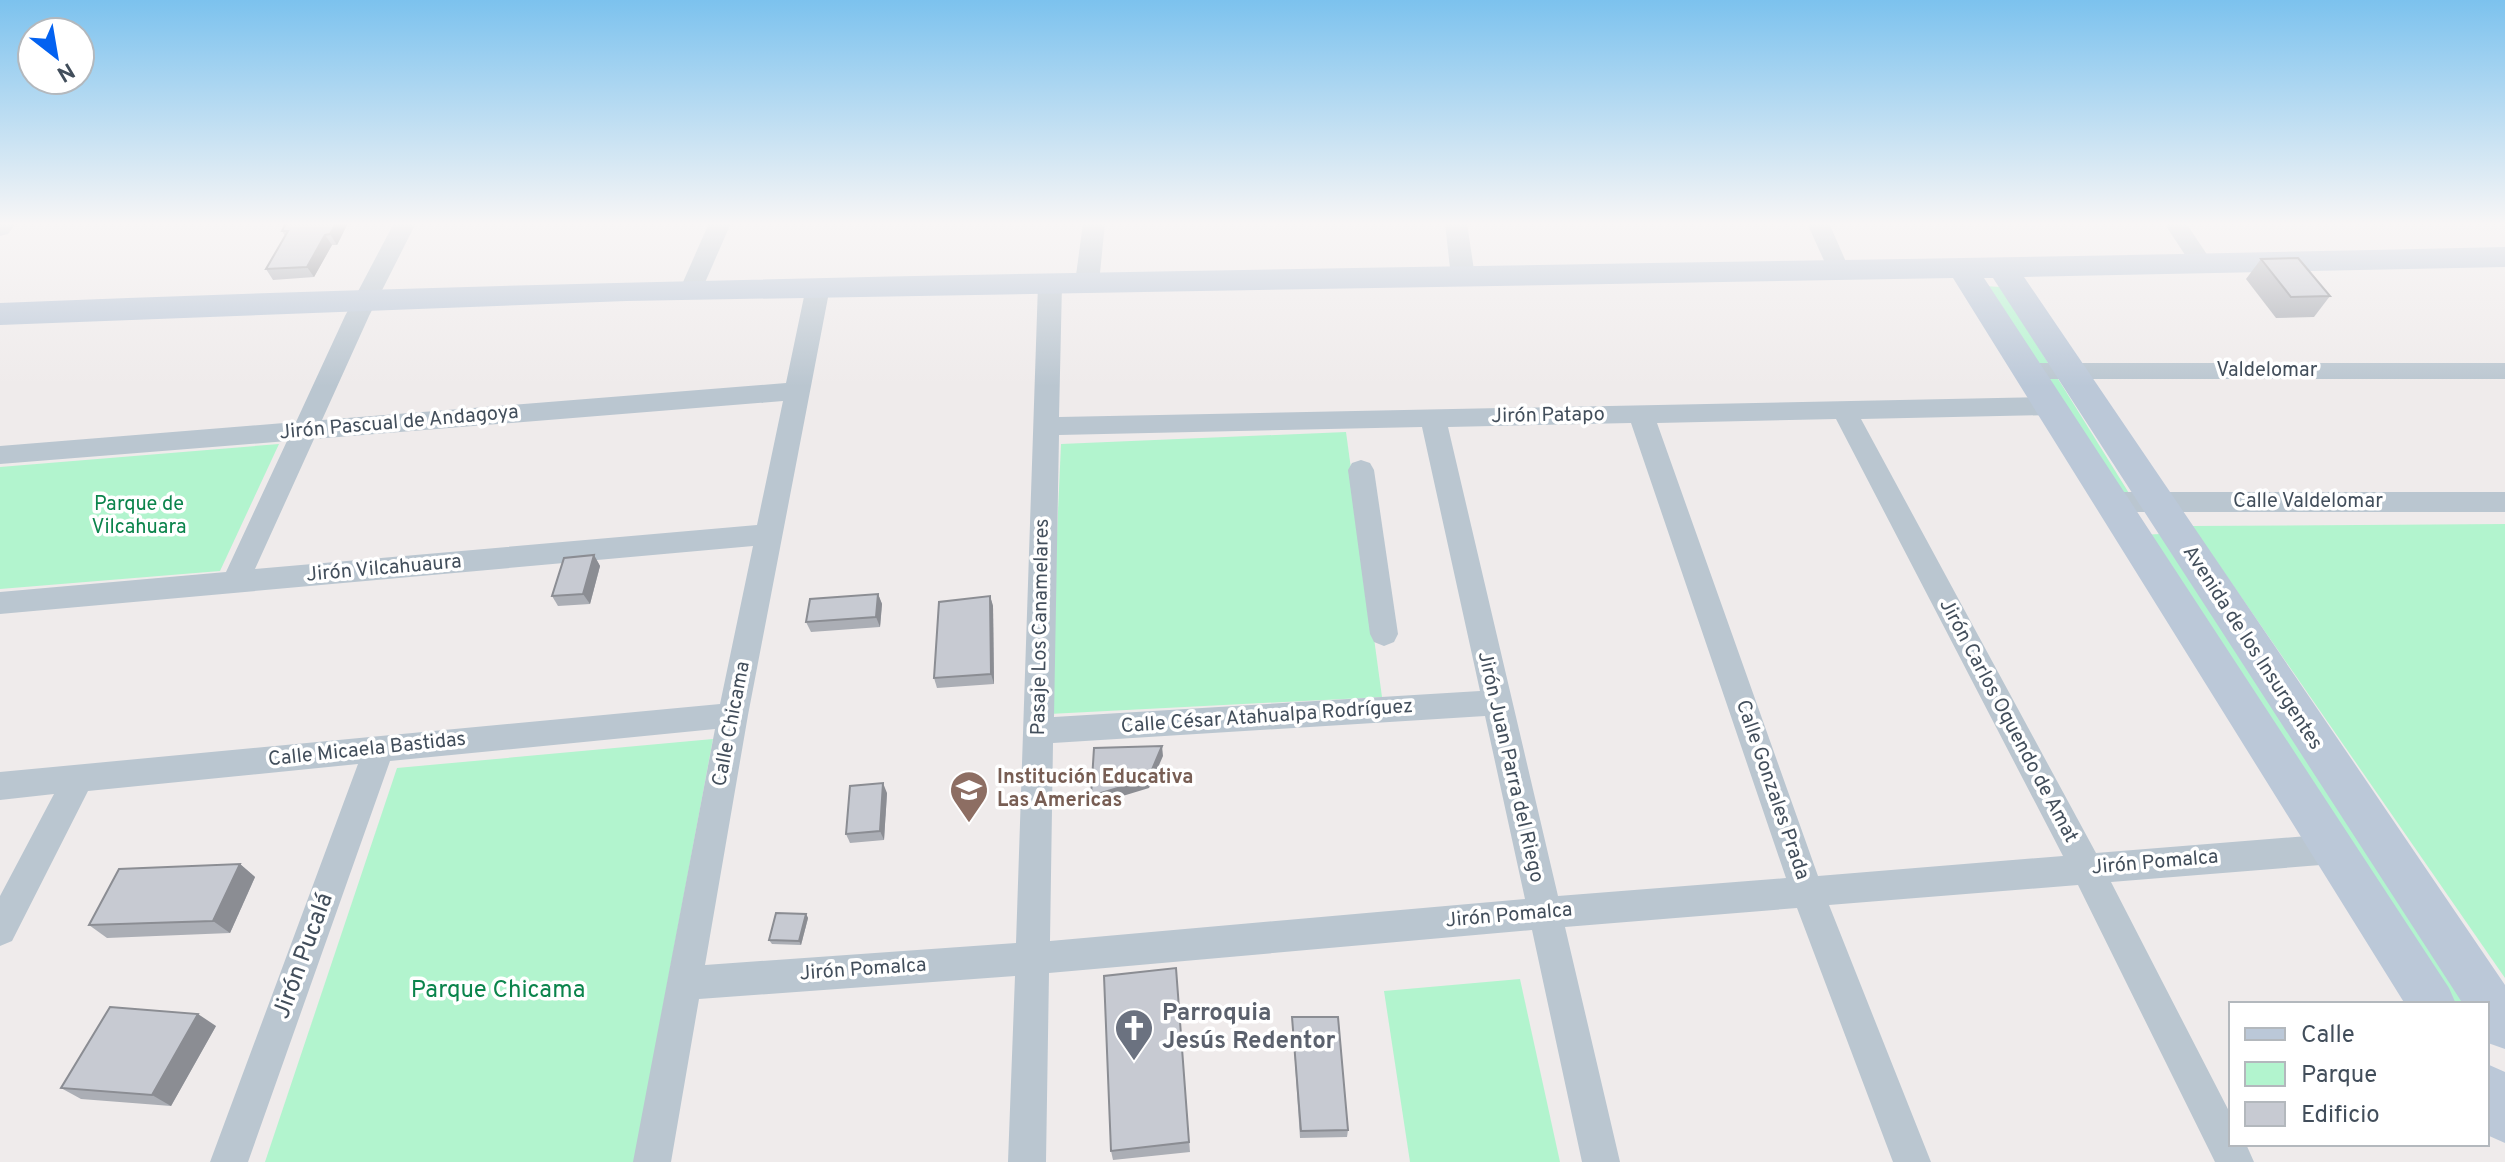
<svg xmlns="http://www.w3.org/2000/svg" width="2505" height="1162" font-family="Overpass,sans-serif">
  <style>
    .green { fill: #b2f4ce }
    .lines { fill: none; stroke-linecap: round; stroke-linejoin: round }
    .street { fill: #bac6d0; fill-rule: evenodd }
    .secondary { fill: #bbc8d8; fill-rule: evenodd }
    .wall { fill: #abaeb5 }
    .shaded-wall { fill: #8b8d93 }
    .building { fill: #c7cad2; stroke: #8b8d93; stroke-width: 2 }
    .labels { text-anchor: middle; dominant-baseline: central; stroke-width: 7; stroke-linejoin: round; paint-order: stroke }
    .street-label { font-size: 20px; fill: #424e5b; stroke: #fff }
    .park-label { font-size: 20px; fill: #0b844c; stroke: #fff }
    .education-label { font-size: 20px; font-weight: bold; fill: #785e54; stroke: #fff; text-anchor: start }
    .near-street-label { font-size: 24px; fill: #424e5b; stroke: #fff }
    .near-park-label { font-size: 24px; fill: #0b844c; stroke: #fff }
    .near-worship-label { font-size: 24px; font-weight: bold; fill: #5b616d; stroke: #fff; text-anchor: start }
  </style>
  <rect width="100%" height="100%" fill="#efebeb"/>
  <g class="green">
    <polygon points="1985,286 2001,287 2132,498 2118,496"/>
    <polygon points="1346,432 1382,697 1049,714 1061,444"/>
    <polygon points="279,444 220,571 0,589 0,467"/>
    <polygon points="2505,524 2505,978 2192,526"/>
    <polygon points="2160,534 2477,1004 2444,1004 2141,535"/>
    <polygon points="713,739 634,1162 265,1162 397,768"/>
    <polygon points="1520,979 1560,1162 1410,1162 1384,991"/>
  </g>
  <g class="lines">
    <g class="street">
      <polygon points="0,223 16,223 8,234 0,236"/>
      <path d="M394 223H416L369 316 322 420 786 383 806 287 810 282H826L830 287 748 715 705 965 1016 943 1038 284 1042 279H1058L1062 284 1059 417 2051 397 2060 400 2064 406 2060 412 2051 415 1861 419 2096 853 2333 834 2344 839 2349 849 2344 859 2333 864 2111 882 2231 1115V1144H2246L2254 1162H2215L2078 885 1829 905 1931 1162H1893L1797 908 1565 927 1620 1162H1582L1532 930 1049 973 1046 1162H1008L1015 976 699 999 671 1162H633L715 729 390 761 248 1162H210L358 764 88 791 12 941 0 946V896L54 794 0 800V772L720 704 753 546 0 614V592L226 572 287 441 0 464V446L296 422 345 316ZM783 401 757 525 255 569 314 439ZM1836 419 2063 856 1818 876 1657 423ZM1631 423 1786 878 1558 896 1448 427ZM1422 427 1480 691 1054 717 1059 435ZM1485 716 1525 899 1050 941 1053 743Z"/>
      <polygon points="709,223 731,223 700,294 684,294 680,289"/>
      <polygon points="1083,223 1105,223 1099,283 1095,288 1079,288 1075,283"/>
      <polygon points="1445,223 1467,223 1475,277 1471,282 1455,282 1451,277"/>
      <polygon points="1807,223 1829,223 1850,271 1847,276 1831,276"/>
      <polygon points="2164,223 2186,223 2214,265 2211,270 2195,270"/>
      <polygon points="2029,363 2505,363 2505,379 2029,379 2020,377 2017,371 2020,365"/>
      <polygon points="1361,460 1370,463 1374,470 1398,634 1394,642 1384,646 1374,642 1370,634 1348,470 1352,463"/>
      <polygon points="2112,492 2505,492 2505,512 2112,512 2103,509 2099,502 2103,495"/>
    </g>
    <g class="secondary">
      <path d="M2505 247V267L2024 277 2505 985V1049L2488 1043 2487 1004H2463L1993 278H1984L2449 988 2456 1004H2405L1953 278 626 301 0 325V303C835 269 1670 267 2505 247Z"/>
      <polygon points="2487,1064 2505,1072 2505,1143 2487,1135"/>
    </g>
  </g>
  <g class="wall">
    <polygon points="286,223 348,223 337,245 332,245 314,277 273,280 266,269 285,236 282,231"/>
    <polygon points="2261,259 2330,296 2314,317 2276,318 2246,279"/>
    <polygon points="594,555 600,566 590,604 558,606 552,596"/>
    <polygon points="878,594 882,604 880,627 811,632 806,622"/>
    <polygon points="990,596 993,606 994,684 937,688 934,678"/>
    <polygon points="887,793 884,840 850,843 846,834"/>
    <polygon points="240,864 255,877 230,933 107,938 89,925"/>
    <polygon points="806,914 808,918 801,945 772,944 769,940"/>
    <polygon points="1176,968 1190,1152 1113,1160 1111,1151"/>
    <polygon points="1292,1017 1348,1130 1347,1137 1300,1138"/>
    <polygon points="216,1026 171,1106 81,1099 61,1088"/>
  </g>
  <g class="shaded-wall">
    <polygon points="336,223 348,223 337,245 330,234"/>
    <polygon points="325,235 332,245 314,277 307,267"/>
    <polygon points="594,555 600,566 590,604 583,594"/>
    <polygon points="878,594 882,604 880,627 876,617"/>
    <polygon points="990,596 993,606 994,684 991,674"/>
    <polygon points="1162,746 1163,756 1149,788 1093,805 1091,796"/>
    <polygon points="883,783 887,793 884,840 880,831"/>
    <polygon points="240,864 255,877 230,933 213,921"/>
    <polygon points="806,914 808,918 801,945 799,941"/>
    <polygon points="198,1014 216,1026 171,1106 152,1095"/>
  </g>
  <g class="building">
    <polygon points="286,223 336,223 330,234 325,235 307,267 266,269 288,231 282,231"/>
    <polygon points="2298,258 2330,296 2291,297 2261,259"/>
    <polygon points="594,555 583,594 552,596 564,558"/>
    <polygon points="878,594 876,617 806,622 810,599"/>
    <polygon points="990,596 991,674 934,678 939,602"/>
    <polygon points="1162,746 1148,779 1091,796 1094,748"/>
    <polygon points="883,783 880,831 846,834 850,786"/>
    <polygon points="240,864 213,921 89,925 119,869"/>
    <polygon points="776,913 806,914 799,941 769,940"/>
    <polygon points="1176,968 1189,1142 1111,1151 1104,976"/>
    <polygon points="110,1007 198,1014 152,1095 61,1088"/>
    <polygon points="1292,1017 1338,1017 1348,1130 1301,1131"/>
  </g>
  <linearGradient id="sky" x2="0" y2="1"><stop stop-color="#7cc2ee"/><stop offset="0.58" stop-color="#f8f6f6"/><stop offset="1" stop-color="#f8f6f6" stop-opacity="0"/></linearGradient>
  <rect width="2505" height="386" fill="url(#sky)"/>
  <defs>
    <g id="school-pin" transform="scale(2)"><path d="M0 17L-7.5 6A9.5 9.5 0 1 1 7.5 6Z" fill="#8d6e63" stroke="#fff"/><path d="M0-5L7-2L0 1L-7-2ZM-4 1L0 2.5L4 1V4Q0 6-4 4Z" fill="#fff"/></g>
    <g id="church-pin" transform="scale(2)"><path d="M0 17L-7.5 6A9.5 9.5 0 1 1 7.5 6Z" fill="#6b7280" stroke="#fff"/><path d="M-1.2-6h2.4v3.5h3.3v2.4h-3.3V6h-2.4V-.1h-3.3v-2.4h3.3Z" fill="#fff"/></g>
  </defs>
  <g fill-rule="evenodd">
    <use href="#school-pin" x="969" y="790"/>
    <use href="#church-pin" x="1134" y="1028"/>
  </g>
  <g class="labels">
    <g class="street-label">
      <text x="2267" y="371">Valdelomar</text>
      <text transform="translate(1548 416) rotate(-1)">Jirón Patapo</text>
      <text transform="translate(399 423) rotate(-5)">Jirón Pascual de Andagoya</text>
      <text x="2308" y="502">Calle Valdelomar</text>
      <text transform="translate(384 569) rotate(-5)">Jirón Vilcahuaura</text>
      <text transform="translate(1041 627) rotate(-89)">Pasaje Los Canamelares</text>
      <text transform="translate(2252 648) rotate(57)">Avenida de los Insurgentes</text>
      <text transform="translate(1267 717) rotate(-4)">Calle César Atahualpa Rodríguez</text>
      <text transform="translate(2008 721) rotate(62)">Jirón Carlos Oquendo de Amat</text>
      <text transform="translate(732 724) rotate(-79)">Calle Chicama</text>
      <text transform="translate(367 750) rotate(-6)">Calle Micaela Bastidas</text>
      <text transform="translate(1510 767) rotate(77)">Jirón Juan Parra del Riego</text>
      <text transform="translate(1772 790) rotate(71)">Calle Gonzales Prada</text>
      <text transform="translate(2155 863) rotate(-5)">Jirón Pomalca</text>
      <text transform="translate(1509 916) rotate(-5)">Jirón Pomalca</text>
      <text transform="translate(863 970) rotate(-4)">Jirón Pomalca</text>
    </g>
    <g class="park-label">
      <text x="139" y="505">Parque de<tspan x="139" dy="23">Vilcahuara</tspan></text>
    </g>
    <g class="education-label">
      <text x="997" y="778">Institución Educativa<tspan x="997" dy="23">Las Americas</tspan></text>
    </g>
    <g class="near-street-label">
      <text transform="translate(304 956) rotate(-70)">Jirón Pucalá</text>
    </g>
    <g class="near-park-label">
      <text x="498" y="991">Parque Chicama</text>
    </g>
    <g class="near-worship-label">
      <text x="1162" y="1014">Parroquia<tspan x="1162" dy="28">Jesús Redentor</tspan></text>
    </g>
  </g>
  <rect x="2229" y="1002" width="260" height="144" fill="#ffffff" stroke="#b3b8bd" stroke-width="2"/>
  <rect x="2245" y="1028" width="40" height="12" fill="#bbc8d8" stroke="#b3b8bd" stroke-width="2"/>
  <text x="2301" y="1042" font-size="24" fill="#424e5b">Calle</text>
  <rect x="2245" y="1062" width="40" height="24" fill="#b2f4ce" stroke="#b3b8bd" stroke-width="2"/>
  <text x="2301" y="1082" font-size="24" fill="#424e5b">Parque</text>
  <rect x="2245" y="1102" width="40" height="24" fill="#c7cad2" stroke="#b3b8bd" stroke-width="2"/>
  <text x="2301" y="1122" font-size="24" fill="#424e5b">Edificio</text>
  <g transform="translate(56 56) rotate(149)"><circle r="38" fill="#ffffff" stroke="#b3b8bd" stroke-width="2"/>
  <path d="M0-6L14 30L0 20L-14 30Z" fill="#0362f1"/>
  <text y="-12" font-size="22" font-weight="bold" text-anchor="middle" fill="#424e5b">N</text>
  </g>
</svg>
